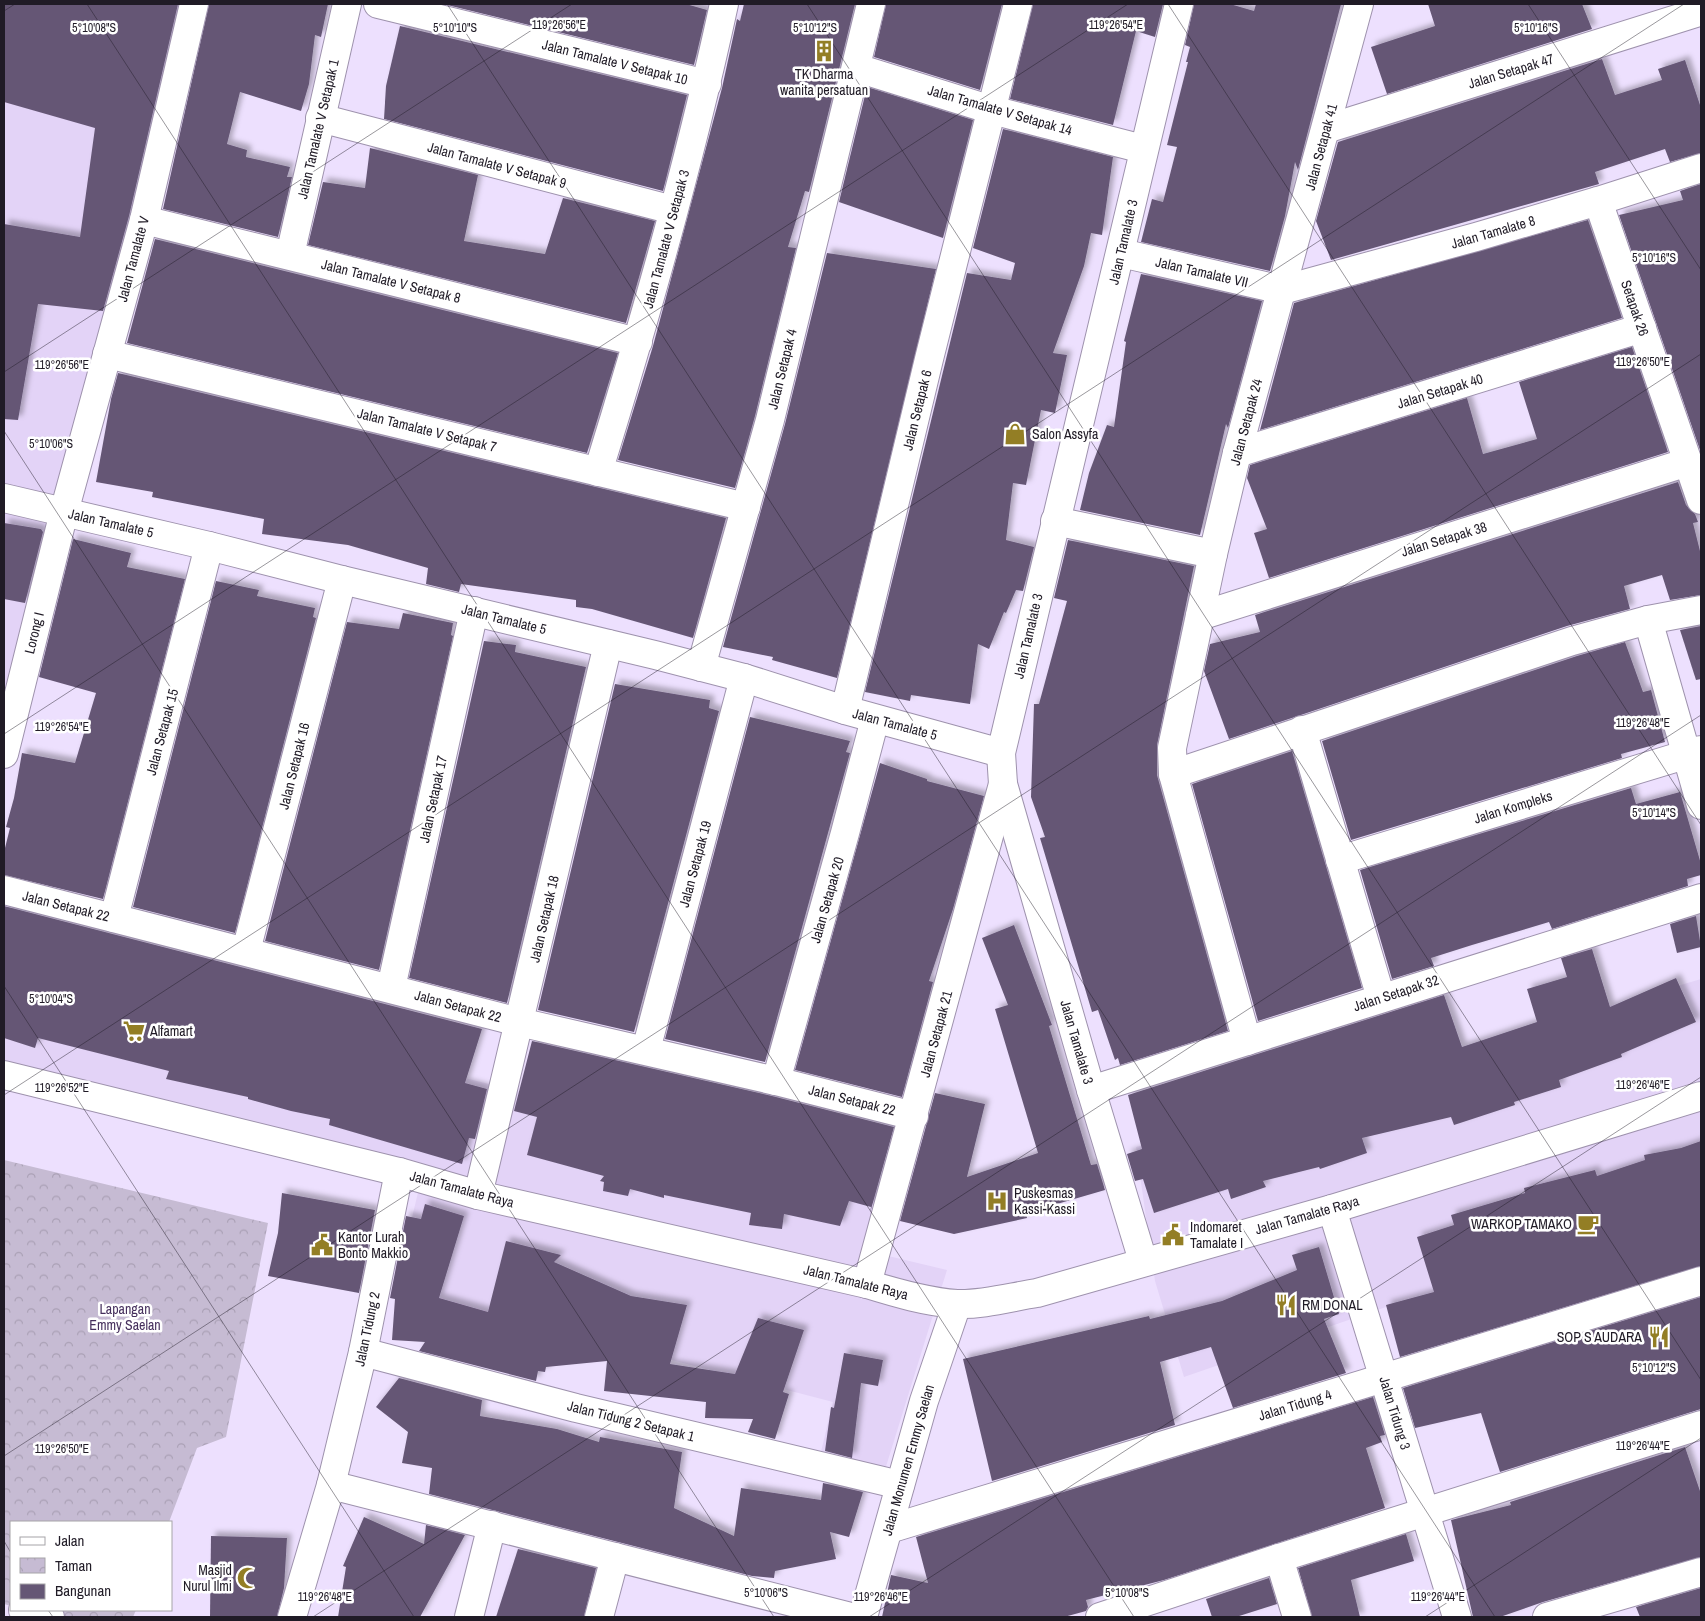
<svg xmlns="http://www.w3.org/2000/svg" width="1705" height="1621" font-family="'Archivo Narrow',sans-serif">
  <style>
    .built { fill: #e3d3f7 }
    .park { fill: url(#park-crowns) }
    .building { fill: #655775; filter: url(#shadow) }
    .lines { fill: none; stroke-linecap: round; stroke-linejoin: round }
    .street-casing { stroke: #9e92ad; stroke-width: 30 }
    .secondary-casing { stroke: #9e92ad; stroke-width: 30 }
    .street { stroke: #fff; stroke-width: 28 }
    .secondary { stroke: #fff; stroke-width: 28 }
    .ticks { fill: none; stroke: #201b26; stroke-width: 1; stroke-opacity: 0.45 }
    .labels { text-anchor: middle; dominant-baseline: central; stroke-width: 5; stroke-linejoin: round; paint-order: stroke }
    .street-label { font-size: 14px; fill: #201b26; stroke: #fff }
    .poi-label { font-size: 14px; fill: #201b26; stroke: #fff; text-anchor: start }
    .park-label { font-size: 14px; fill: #452f5c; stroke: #fff }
    .ticks-label { font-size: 12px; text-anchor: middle; fill: #201b26; stroke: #fff; stroke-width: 5; stroke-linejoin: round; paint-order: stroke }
  </style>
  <defs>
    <pattern id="park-crowns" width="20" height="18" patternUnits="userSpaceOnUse" patternTransform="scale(1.25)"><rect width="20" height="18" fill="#c6bbd3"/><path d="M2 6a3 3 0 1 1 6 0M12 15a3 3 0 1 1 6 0" fill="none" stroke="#aaa0b5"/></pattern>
    <filter id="shadow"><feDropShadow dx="4.5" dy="-4.5" stdDeviation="2.5" flood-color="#0004"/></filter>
  </defs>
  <rect width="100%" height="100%" fill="#ede0fe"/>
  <g class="built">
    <polygon points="4,4 193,4 4,770"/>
    <polygon points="4,967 895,1182 880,1254 947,1270 884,1473 819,1460 833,1402 395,1288 422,1176 4,1063"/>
    <polygon points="1701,979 1701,1209 1386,1307 1184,1377 1155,1281 1136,1147"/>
  </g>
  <g class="park">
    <polygon points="4,1160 268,1223 226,1437 197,1448 169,1522 11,1522 11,1606 4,1604"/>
    <polygon points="23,1610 136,1610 133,1617 51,1617"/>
  </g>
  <g class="building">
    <polygon points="4,4 178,4 129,216 103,311 38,304 18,420 4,419 4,224 80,237 95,128 4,102"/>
    <polygon points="209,4 328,4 321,37 315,35 309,84 301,111 240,92 227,144 247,150 246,157 290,167 287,177 292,177 278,237 163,209"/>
    <polygon points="443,4 686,4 707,10 694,65"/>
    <polygon points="744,4 855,4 809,192 805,191 788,247 796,248 755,416 735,488 618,460 653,346 722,88 737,19 740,21"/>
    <polygon points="886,4 1002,4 980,90 874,57"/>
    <polygon points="1033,4 1163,4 1155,37 1136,31 1113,125 1010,99"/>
    <polygon points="1194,4 1230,4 1254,11 1256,4 1341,4 1298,170 1295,162 1285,216 1270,271 1141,242 1152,199 1163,202 1177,147 1167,145 1188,62 1186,62 1190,47 1185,45"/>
    <polygon points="1428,4 1582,4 1592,29 1387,94 1371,47 1435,26"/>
    <polygon points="400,26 687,95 663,191 384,119 386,86"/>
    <polygon points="1602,59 1615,95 1662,80 1658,69 1685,60 1701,108 1701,153 1670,162 1665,149 1595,172 1599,184 1331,260 1316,221 1338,142"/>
    <polygon points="867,87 973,120 943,238 839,202"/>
    <polygon points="1003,129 1113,157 1102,235 1091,233 1084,266 1053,353 1067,355 1055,413 1041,410 1026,485 1013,483 1006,540 1034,547 1023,591 1016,590 1006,613 1004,612 989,649 978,644 970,704 911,695 910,701 865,692 967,273 1011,280 1015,263 973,248"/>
    <polygon points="370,148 478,175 464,241 545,254 563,198 655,221 626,323 308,245 323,182 365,188"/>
    <polygon points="1701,184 1701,453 1619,215 1683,200 1680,191"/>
    <polygon points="1588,220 1622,318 1260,430 1294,303"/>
    <polygon points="155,239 618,353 587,453 127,343"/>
    <polygon points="827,253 936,269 837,678 772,660 773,657 723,647 785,424"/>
    <polygon points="1141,274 1262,301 1228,428 1226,424 1200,535 1080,510 1089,473 1107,425 1114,427 1126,342 1124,341"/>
    <polygon points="1632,347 1668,452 1269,578 1254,533 1267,529 1247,478 1250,465 1467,398 1483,454 1537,439 1519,382"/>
    <polygon points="118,373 726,518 693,638 592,609 576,607 576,600 461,584 459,592 426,584 428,568 348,545 262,534 264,519 152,497 153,492 96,482 111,399"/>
    <polygon points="1678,482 1686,505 1695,514 1698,522 1693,523 1701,555 1701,595 1670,600 1662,575 1624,586 1630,609 1567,626 1229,739 1204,671 1210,644 1260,632 1255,615"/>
    <polygon points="4,523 41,529 43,532 25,603 4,599"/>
    <polygon points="73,539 131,553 127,567 185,579 103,899 4,875 4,852 10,828 6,827 14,798 22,753 75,763 96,693 39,677"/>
    <polygon points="1068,540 1194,566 1157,745 1157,775 1228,1031 1120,1065 1118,1058 1115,1060 1098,1010 1092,1012 1040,838 1045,837 1031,797 1034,704 1039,704 1067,601 1054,598"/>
    <polygon points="216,581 259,590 257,596 315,608 313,617 316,618 235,933 133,907"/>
    <polygon points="403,613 453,623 451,635 453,636 379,970 265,941 347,622 399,629"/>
    <polygon points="1701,626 1701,679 1696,680 1680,630"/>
    <polygon points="484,641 516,645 515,652 586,667 507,1003 409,978"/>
    <polygon points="1625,642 1643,692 1651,690 1665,742 1621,754 1622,758 1351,840 1322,741 1577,656"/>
    <polygon points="615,684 710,700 709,708 719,711 634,1032 538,1010"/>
    <polygon points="750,717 850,741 846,752 850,753 765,1062 665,1039"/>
    <polygon points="1292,751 1362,988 1258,1021 1192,784"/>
    <polygon points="880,763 927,779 927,781 984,796 953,909 929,981 933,982 902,1097 795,1070"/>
    <polygon points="1631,788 1636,804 1680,792 1701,864 1701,875 1687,879 1688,886 1552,929 1549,922 1472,945 1431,958 1434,966 1392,979 1360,870"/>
    <polygon points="4,906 482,1029 465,1083 487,1089 475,1139 469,1138 462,1164 329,1125 330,1119 291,1111 248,1099 248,1097 166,1079 169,1071 38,1038 35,1048 4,1038"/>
    <polygon points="1696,916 1701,947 1677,953 1670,924"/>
    <polygon points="1014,925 1052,1025 1049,1026 1091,1165 1097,1164 1105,1190 1026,1213 1027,1218 954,1234 900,1221 935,1093 985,1104 967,1177 1038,1153 995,1009 1008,1005 982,938"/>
    <polygon points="1592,949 1610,1007 1676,978 1696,1022 1621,1054 1622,1057 1559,1080 1561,1087 1514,1102 1515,1105 1454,1125 1451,1117 1362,1138 1367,1153 1320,1169 1319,1167 1263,1181 1266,1187 1231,1199 1228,1189 1154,1213 1143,1179 1135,1181 1127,1154 1142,1149 1128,1095 1444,995 1462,1047 1537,1022 1527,989 1567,977 1561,958"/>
    <polygon points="532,1041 772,1096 894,1127 870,1213 871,1207 849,1201 840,1226 784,1214 782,1229 749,1225 751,1213 664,1195 664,1198 630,1189 628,1196 603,1191 604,1182 600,1181 604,1176 527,1155 537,1117 514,1111"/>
    <polygon points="1701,1141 1701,1266 1400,1357 1386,1305 1434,1292 1417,1237 1454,1225 1451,1215 1525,1193 1524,1188 1595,1170 1597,1176 1645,1160 1644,1155 1681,1148"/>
    <polygon points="282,1193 375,1210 359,1293 268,1276 278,1233"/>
    <polygon points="425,1204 464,1216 439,1298 488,1312 506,1241 561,1255 554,1262 631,1296 687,1305 670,1364 735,1374 758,1318 804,1330 783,1392 789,1394 775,1439 748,1432 753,1419 705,1418 706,1402 604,1391 607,1361 546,1367 545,1372 538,1371 536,1381 419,1351 425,1342 392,1340 395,1299 390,1298 406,1216 421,1219"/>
    <polygon points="1319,1247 1339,1314 1324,1319 1346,1373 1233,1408 1211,1347 1160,1362 1175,1425 992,1481 963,1359 1149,1316 1150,1319 1222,1301 1297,1270 1292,1255"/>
    <polygon points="1701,1297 1701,1409 1500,1472 1481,1413 1415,1428 1403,1388"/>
    <polygon points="844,1353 883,1360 878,1386 861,1383 852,1458 825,1451 831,1407 834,1408"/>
    <polygon points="399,1378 482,1400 480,1416 557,1429 599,1442 600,1437 682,1452 674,1508 734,1536 741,1488 821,1500 823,1483 863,1492 849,1537 830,1532 836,1559 775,1571 774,1578 752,1576 429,1494 432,1468 402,1463 408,1432 376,1407"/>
    <polygon points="1373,1397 1385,1435 1380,1436 1382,1442 1366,1448 1385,1508 1164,1580 1086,1600 1088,1607 1086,1611 1064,1617 882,1617 891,1575 928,1583 916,1537"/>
    <polygon points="1685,1447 1701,1494 1701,1557 1543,1602 1500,1617 1473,1617 1451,1520 1511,1505 1510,1502"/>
    <polygon points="364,1517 424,1544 426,1525 465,1535 420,1617 338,1617 346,1567 343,1566"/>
    <polygon points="1406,1534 1414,1561 1351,1580 1360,1617 1312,1617 1298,1568"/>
    <polygon points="211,1536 287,1538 284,1588 277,1617 210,1617"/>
    <polygon points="518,1549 596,1568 584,1617 496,1617"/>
    <polygon points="1269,1578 1277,1604 1236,1617 1212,1617 1206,1599"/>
    <polygon points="1701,1588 1701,1617 1640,1617 1636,1607"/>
  </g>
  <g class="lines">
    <g class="street-casing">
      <g id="street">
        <polyline points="378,4 707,84"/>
        <polyline points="857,68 992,110 1143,149"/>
        <polyline points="320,118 673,210"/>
        <polyline points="1326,129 1696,13"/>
        <polyline points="1598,201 1701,500"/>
        <polyline points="144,220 638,342"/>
        <polyline points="1121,253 1282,290 1476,237 1598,201 1701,168"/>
        <polyline points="290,255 347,4"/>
        <polyline points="107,354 746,507"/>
        <polyline points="1237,453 1642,328"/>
        <path d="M598 472C646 317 690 162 724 4"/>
        <polyline points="1055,521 1213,554"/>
        <polyline points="1200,616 1688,462"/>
        <polyline points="1648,620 1701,805"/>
        <polyline points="701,667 770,420 871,4"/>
        <polyline points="845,710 929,359 1018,4"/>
        <polyline points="1302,730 1381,998"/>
        <polyline points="4,754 64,512 144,220 194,4"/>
        <polyline points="1173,774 1572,641 1648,620 1701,610"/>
        <polyline points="1340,860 1701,750"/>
        <polyline points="4,890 519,1022 776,1081 914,1116"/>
        <polyline points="114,918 209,546"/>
        <polyline points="246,951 342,580"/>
        <polyline points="391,988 474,611"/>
        <polyline points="1247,1041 1173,774 1172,748 1213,554 1237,453 1359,4"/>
        <polyline points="646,1050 744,678"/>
        <polyline points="776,1081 845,833 875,719"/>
        <polyline points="1091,1090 1701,898"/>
        <polyline points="478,1195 608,644"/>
        <polyline points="1332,1209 1457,1617"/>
        <polyline points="867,1284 1003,784"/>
        <polyline points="363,1352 576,1408 900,1485"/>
        <polyline points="331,1485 851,1617"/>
        <polyline points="889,1529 1701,1281"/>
        <polyline points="1279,1558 1297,1617"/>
        <polyline points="23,1610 50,1617"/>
        <polyline points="292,1617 331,1485 363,1352 399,1172"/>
        <polyline points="469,1617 492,1525"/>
        <polyline points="599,1617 615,1557"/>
        <polyline points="1100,1617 1279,1558 1701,1425"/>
        <polyline points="1547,1617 1701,1572"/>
      </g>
    </g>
    <g class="secondary-casing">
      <g id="secondary">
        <polyline points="4,498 209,546 342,580 655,655 744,678 845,710 1001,753"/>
        <path d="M4 1075 399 1172 478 1195 867 1284C896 1293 927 1302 957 1304 983 1305 1011 1297 1037 1293L1332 1209 1701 1096"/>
        <polyline points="1143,1261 1091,1090 1003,784 1001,753 1179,4"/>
        <polyline points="863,1617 924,1401 957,1304"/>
      </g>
    </g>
    <use href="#street" class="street"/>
    <use href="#secondary" class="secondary"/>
  </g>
  <path class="ticks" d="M87 4 1134 1617M447 4 1495 1617M807 4 1701 1380M1168 4 1701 825M1528 4 1701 270M4 11 15 4M4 372 572 4M4 431 774 1617M4 734 1128 4M4 986 414 1617M4 1095 1684 4M4 1456 1701 354M4 1541 11 1553M48 1610 53 1617M313 1617 1701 715M869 1617 1701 1077M1425 1617 1701 1438"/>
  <defs>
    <g id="building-bare" transform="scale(1.725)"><path d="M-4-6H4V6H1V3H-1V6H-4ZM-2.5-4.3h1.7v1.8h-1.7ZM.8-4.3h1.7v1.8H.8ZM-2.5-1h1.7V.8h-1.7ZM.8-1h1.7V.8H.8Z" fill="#937e25" stroke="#fff" stroke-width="2.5" paint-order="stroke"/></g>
    <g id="shop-bare" transform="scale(1.725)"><path d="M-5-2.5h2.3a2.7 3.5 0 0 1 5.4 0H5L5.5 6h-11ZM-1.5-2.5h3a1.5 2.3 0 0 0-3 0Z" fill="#937e25" stroke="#fff" stroke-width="2.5" paint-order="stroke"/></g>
    <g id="supermarket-bare" transform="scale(1.725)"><path d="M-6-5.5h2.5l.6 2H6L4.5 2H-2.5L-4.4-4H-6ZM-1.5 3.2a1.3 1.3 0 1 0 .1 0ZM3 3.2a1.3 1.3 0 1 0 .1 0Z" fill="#937e25" stroke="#fff" stroke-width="2.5" paint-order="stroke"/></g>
    <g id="hospital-bare" transform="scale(1.725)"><path d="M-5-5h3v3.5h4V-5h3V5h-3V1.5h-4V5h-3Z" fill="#937e25" stroke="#fff" stroke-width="2.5" paint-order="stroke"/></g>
    <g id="cafe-bare" transform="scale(1.725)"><path d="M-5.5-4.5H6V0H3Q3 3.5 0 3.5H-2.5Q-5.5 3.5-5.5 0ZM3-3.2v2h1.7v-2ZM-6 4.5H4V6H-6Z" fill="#937e25" stroke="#fff" stroke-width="2.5" paint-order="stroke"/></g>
    <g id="civic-bare" transform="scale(1.725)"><path d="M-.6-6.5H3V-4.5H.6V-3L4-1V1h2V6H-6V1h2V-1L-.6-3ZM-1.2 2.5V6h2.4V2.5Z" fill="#937e25" stroke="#fff" stroke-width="2.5" paint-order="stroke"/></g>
    <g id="restaurant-bare" transform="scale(1.725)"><path d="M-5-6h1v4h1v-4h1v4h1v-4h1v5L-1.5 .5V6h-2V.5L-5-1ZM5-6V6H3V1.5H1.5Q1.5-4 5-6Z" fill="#937e25" stroke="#fff" stroke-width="2.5" paint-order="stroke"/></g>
    <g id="mosque-bare" transform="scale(1.725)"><path d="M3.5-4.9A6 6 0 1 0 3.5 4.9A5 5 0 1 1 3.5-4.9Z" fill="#937e25" stroke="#fff" stroke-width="2.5" paint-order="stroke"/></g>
  </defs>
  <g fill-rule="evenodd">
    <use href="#building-bare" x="824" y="51"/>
    <use href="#shop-bare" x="1015" y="434"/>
    <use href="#supermarket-bare" x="134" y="1031"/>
    <use href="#hospital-bare" x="997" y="1201"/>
    <use href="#cafe-bare" x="1588" y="1224"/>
    <use href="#civic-bare" x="1173" y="1235"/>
    <use href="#civic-bare" x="322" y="1245"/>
    <use href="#restaurant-bare" x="1286" y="1305"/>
    <use href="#restaurant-bare" x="1659" y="1337"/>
    <use href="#mosque-bare" x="248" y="1578"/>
  </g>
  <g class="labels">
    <g class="street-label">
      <text transform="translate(615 62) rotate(14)">Jalan Tamalate V Setapak 10</text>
      <text transform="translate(1511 71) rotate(-17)">Jalan Setapak 47</text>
      <text transform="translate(1000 110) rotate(16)">Jalan Tamalate V Setapak 14</text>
      <text transform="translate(318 129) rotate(-77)">Jalan Tamalate V Setapak 1</text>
      <text transform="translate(1321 147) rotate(-75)">Jalan Setapak 41</text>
      <text transform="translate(497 165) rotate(15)">Jalan Tamalate V Setapak 9</text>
      <text transform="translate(1493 232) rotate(-16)">Jalan Tamalate 8</text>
      <text transform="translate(666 239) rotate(-75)">Jalan Tamalate V Setapak 3</text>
      <text transform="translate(1123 242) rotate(-77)">Jalan Tamalate 3</text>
      <text transform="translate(133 259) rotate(-75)">Jalan Tamalate V</text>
      <text transform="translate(1202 272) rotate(13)">Jalan Tamalate VII</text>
      <text transform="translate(391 281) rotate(14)">Jalan Tamalate V Setapak 8</text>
      <text transform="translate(1635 308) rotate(71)">Setapak 26</text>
      <text transform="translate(782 369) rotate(-76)">Jalan Setapak 4</text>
      <text transform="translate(1440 391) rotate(-17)">Jalan Setapak 40</text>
      <text transform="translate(917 410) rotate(-76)">Jalan Setapak 6</text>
      <text transform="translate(1246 422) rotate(-75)">Jalan Setapak 24</text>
      <text transform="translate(427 430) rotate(14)">Jalan Tamalate V Setapak 7</text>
      <text transform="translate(111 523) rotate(13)">Jalan Tamalate 5</text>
      <text transform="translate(1444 539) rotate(-17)">Jalan Setapak 38</text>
      <text transform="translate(504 619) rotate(14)">Jalan Tamalate 5</text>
      <text transform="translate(34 633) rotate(-76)">Lorong I</text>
      <text transform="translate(1028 636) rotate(-77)">Jalan Tamalate 3</text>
      <text transform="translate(895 724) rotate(15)">Jalan Tamalate 5</text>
      <text transform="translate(162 732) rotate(-75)">Jalan Setapak 15</text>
      <text transform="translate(294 766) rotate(-76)">Jalan Setapak 16</text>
      <text transform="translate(433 799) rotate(-78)">Jalan Setapak 17</text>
      <text transform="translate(1513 807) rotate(-17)">Jalan Kompleks</text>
      <text transform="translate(695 864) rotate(-75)">Jalan Setapak 19</text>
      <text transform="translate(827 900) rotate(-74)">Jalan Setapak 20</text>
      <text transform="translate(66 906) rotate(14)">Jalan Setapak 22</text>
      <text transform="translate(544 919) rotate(-77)">Jalan Setapak 18</text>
      <text transform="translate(1396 993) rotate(-18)">Jalan Setapak 32</text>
      <text transform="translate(458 1006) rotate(15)">Jalan Setapak 22</text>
      <text transform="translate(936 1034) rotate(-75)">Jalan Setapak 21</text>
      <text transform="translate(1077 1042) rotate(74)">Jalan Tamalate 3</text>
      <text transform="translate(852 1100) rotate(14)">Jalan Setapak 22</text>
      <text transform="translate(462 1189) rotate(15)">Jalan Tamalate Raya</text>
      <text transform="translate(1307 1215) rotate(-16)">Jalan Tamalate Raya</text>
      <text transform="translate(856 1282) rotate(14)">Jalan Tamalate Raya</text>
      <text transform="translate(367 1329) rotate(-78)">Jalan Tidung 2</text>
      <text transform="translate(1295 1405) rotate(-17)">Jalan Tidung 4</text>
      <text transform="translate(1395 1413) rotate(73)">Jalan Tidung 3</text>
      <text transform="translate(631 1421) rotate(14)">Jalan Tidung 2 Setapak 1</text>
      <text transform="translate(908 1460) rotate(-74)">Jalan Monumen Emmy Saelan</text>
    </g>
    <g class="poi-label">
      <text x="824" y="74" text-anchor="middle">TK Dharma<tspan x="824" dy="16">wanita persatuan</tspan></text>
      <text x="1032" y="434">Salon Assyfa</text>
      <text x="150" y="1031">Alfamart</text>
      <text x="1014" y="1193">Puskesmas<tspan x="1014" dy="16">Kassi-Kassi</tspan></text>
      <text x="1572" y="1224" text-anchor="end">WARKOP TAMAKO</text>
      <text x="1190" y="1227">Indomaret<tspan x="1190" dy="16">Tamalate I</tspan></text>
      <text x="338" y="1237">Kantor Lurah<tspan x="338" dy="16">Bonto Makkio</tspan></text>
      <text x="1302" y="1305">RM DONAL</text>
      <text x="1642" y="1337" text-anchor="end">SOP S AUDARA</text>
      <text x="232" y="1570" text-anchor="end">Masjid<tspan x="232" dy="16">Nurul Ilmi</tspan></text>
    </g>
    <g class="park-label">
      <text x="125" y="1309">Lapangan<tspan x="125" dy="16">Emmy Saelan</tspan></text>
    </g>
  </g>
  <g class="ticks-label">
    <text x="559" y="29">119°26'56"E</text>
    <text x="1116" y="29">119°26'54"E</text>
    <text x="1536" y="32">5°10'16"S</text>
    <text x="94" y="32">5°10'08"S</text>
    <text x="455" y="32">5°10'10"S</text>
    <text x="815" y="32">5°10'12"S</text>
    <text x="1654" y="262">5°10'16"S</text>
    <text x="1643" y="366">119°26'50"E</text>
    <text x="62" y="369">119°26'56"E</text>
    <text x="51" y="448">5°10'06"S</text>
    <text x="1643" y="727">119°26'48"E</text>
    <text x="62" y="731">119°26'54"E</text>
    <text x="1654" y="817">5°10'14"S</text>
    <text x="51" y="1003">5°10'04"S</text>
    <text x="1643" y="1089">119°26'46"E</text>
    <text x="62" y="1092">119°26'52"E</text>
    <text x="1654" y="1372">5°10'12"S</text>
    <text x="1643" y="1450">119°26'44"E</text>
    <text x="62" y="1453">119°26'50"E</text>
    <text x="766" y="1597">5°10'06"S</text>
    <text x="1127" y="1597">5°10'08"S</text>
    <text x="325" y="1601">119°26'48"E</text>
    <text x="881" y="1601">119°26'46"E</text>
    <text x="1438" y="1601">119°26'44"E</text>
  </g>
  <rect width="1705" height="1621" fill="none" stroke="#201b26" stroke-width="10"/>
  <rect x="10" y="1521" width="162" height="90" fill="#ffffff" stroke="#a6a4a8"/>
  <rect x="20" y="1537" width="25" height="8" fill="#ffffff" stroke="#a6a4a8"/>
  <text x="55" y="1546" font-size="15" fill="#201b26">Jalan</text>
  <rect x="20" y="1558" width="25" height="15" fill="url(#park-crowns)" stroke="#a6a4a8"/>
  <text x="55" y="1571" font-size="15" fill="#201b26">Taman</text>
  <rect x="20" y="1584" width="25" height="15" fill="#655775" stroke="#a6a4a8"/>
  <text x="55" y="1596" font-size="15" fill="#201b26">Bangunan</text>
</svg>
